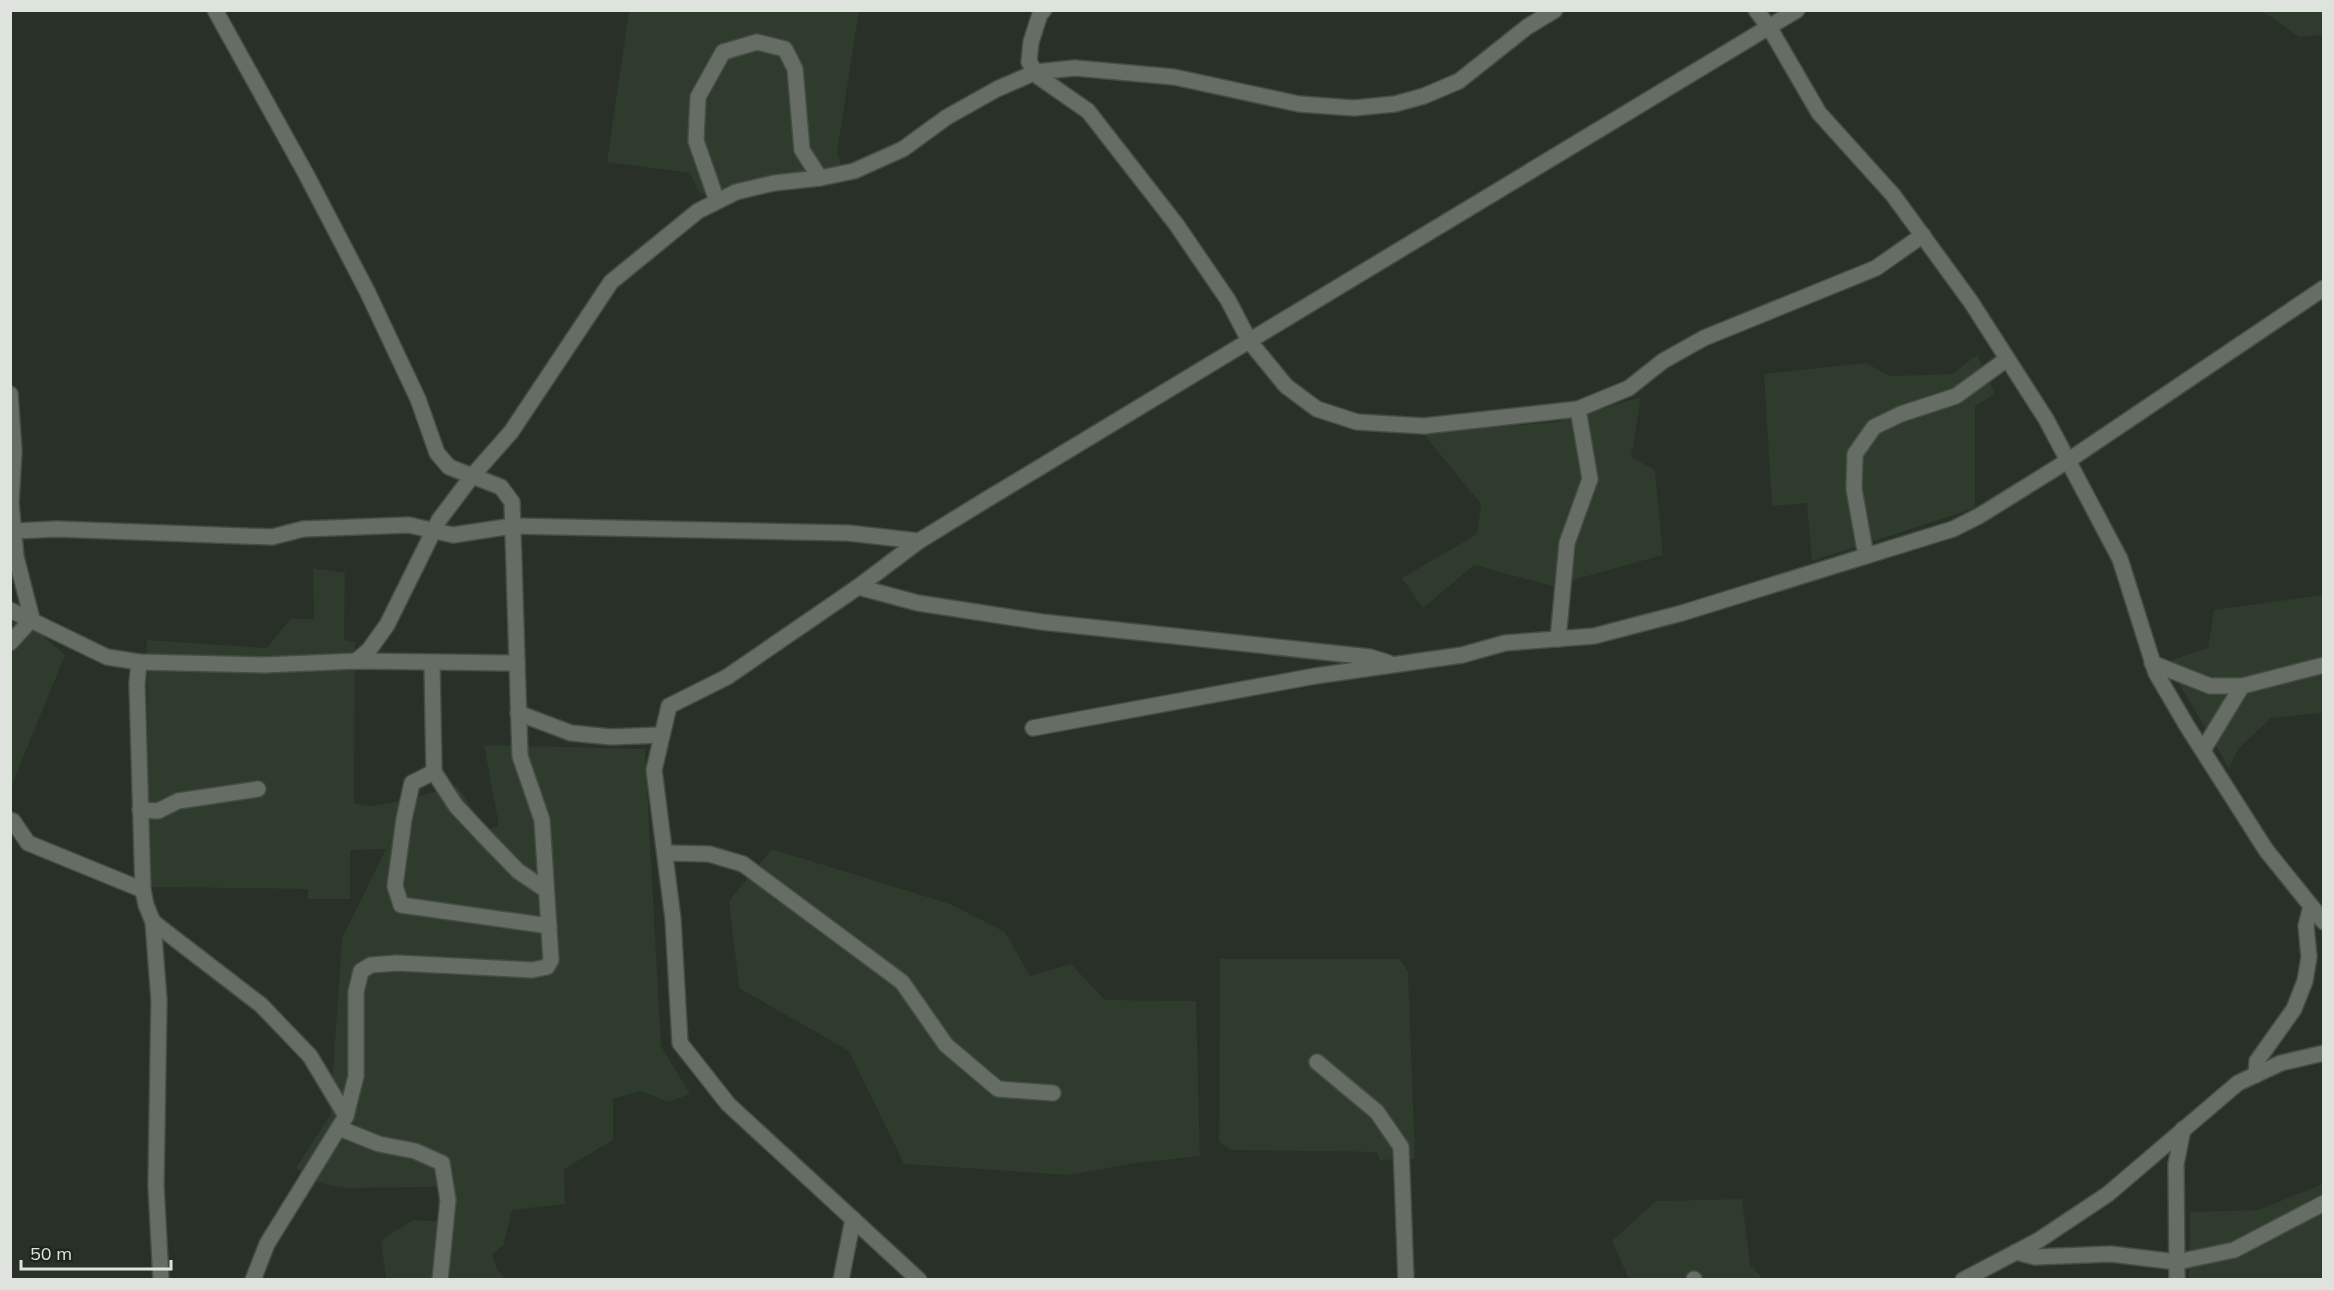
<svg xmlns="http://www.w3.org/2000/svg" width="2334" height="1290" font-family="Mulish,sans-serif">
  <style>
    .built { fill: #2e3b2d }
    .lines { fill: none; stroke-linecap: round; stroke-linejoin: round }
    .minor-casing { stroke: #464d45; stroke-width: 18 }
    .minor { stroke: #656d64; stroke-width: 15 }
  </style>
  <rect width="100%" height="100%" fill="#283027"/>
  <g class="built">
    <polygon points="629,11 859,11 837,152 841,164 836,169 700,194 690,173 607,162"/>
    <polygon points="2262,11 2323,11 2323,35 2299,37"/>
    <polygon points="1977,355 1995,394 1975,406 1975,508 1812,561 1807,503 1772,506 1764,374 1866,363 1890,376 1952,374"/>
    <polygon points="1641,397 1631,457 1655,470 1663,555 1552,586 1474,565 1423,608 1402,578 1477,534 1481,504 1423,433 1558,422"/>
    <polygon points="313,568 345,573 344,640 355,642 354,803 370,806 396,802 457,786 487,830 499,826 484,745 645,749 661,1046 690,1094 669,1102 640,1091 613,1099 613,1140 564,1169 565,1204 512,1210 504,1244 492,1255 497,1270 507,1279 386,1279 381,1240 413,1220 438,1221 438,1187 346,1188 315,1182 296,1168 330,1115 342,938 386,849 350,850 350,899 308,899 308,889 149,887 147,640 267,648 290,619 314,619"/>
    <polygon points="2323,595 2323,711 2321,713 2271,718 2238,749 2229,768 2166,662 2208,648 2214,610"/>
    <polygon points="11,621 36,630 65,655 11,787"/>
    <polygon points="772,849 950,904 1005,932 1030,976 1071,964 1105,1000 1196,1001 1200,1156 1135,1163 1069,1175 904,1164 849,1051 739,988 729,901"/>
    <polygon points="1220,959 1399,959 1408,971 1415,1159 1380,1160 1377,1152 1232,1150 1219,1142"/>
    <polygon points="2323,1184 2323,1279 2189,1280 2190,1212 2258,1210"/>
    <polygon points="1742,1199 1750,1265 1763,1279 1629,1279 1612,1241 1656,1201"/>
  </g>
  <g class="lines">
    <g class="minor-casing">
      <g id="minor">
        <polyline points="215,10 306,174 367,291 418,399 437,453 449,467 501,487 512,502 520,756 542,820 551,960 547,967 532,970 397,963 371,965 361,971 356,992 356,1076 346,1116 267,1244 253,1280"/>
        <polyline points="1044,10 1040,14 1031,42 1029,62 1039,77 1088,111 1176,224 1228,300 1250,342 1286,386 1317,409 1357,422 1424,426 1578,409 1629,388 1663,361 1704,338 1876,268 1923,235"/>
        <polyline points="1756,10 1769,27 1819,113 1893,195 1971,302 2046,419 2120,559 2156,673 2187,726 2266,850 2324,922"/>
        <polyline points="717,201 696,141 698,97 723,52 757,42 785,49 795,69 802,150 820,178"/>
        <polyline points="10,394 14,451 11,503 16,557 32,619 10,643"/>
        <polyline points="14,531 57,529 272,537 303,529 409,525 453,535 513,526 848,533 919,541"/>
        <polyline points="1866,556 1854,489 1855,454 1874,427 1901,414 1956,396 2007,359"/>
        <polyline points="858,587 918,603 1042,622 1370,657 1389,663"/>
        <polyline points="10,610 107,657 139,662 264,665 356,661 517,663"/>
        <polyline points="1558,639 1567,543 1590,479 1578,409"/>
        <polyline points="356,661 369,650 387,625 439,520 473,475 511,432 611,282 698,211 736,192 774,183 820,178 854,171 903,149 947,117 997,89 1036,72 1075,68 1174,77 1299,104 1354,108 1395,104 1424,96 1459,81 1527,27 1555,10"/>
        <polyline points="139,662 137,684 143,890 146,905 153,922 159,1000 156,1186 161,1280"/>
        <polyline points="432,662 434,772 456,806 486,838 518,871 546,890"/>
        <polyline points="2152,663 2210,686 2242,686 2324,665"/>
        <polyline points="518,713 571,733 611,737 661,735"/>
        <polyline points="1033,728 1315,676 1462,655 1505,643 1594,636 1682,613 1953,529 1979,516 2069,460 2324,288"/>
        <polyline points="2203,750 2242,686"/>
        <polyline points="434,772 412,783 404,819 395,886 401,905 549,926"/>
        <polyline points="140,810 158,811 178,801 258,789"/>
        <polyline points="10,820 13,821 28,843 143,890"/>
        <polyline points="665,853 709,854 743,864 902,982 946,1045 998,1089 1053,1093"/>
        <polyline points="153,922 261,1005 310,1056 346,1116"/>
        <polyline points="1317,1062 1377,1112 1401,1147 1406,1280"/>
        <polyline points="2256,1075 2257,1061 2294,1009 2305,981 2309,957 2306,926 2311,906"/>
        <polyline points="339,1128 379,1144 415,1151 442,1163 448,1200 440,1280"/>
        <polyline points="2016,1252 2035,1257 2111,1254 2177,1262 2234,1250 2324,1203"/>
        <polyline points="1694,1279 1694,1280"/>
        <polyline points="841,1280 853,1219"/>
        <polyline points="919,1280 728,1104 680,1043 673,919 654,770 669,706 727,677 858,587 919,541 984,501 1797,10"/>
        <polyline points="1963,1280 2039,1240 2108,1194 2238,1083 2281,1063 2324,1053"/>
        <polyline points="2177,1280 2176,1164 2183,1129"/>
      </g>
    </g>
    <use href="#minor" class="minor"/>
  </g>
  <rect width="2334" height="1290" fill="none" stroke="#dee3dd" stroke-width="24"/>
  <path d="M21 1260v9h150v-9" fill="none" stroke="#dee3dd" stroke-width="3"/>
  <text x="30" y="1260" font-size="18" fill="#dee3dd" stroke="#1f261e" stroke-width="4.5" paint-order="stroke">50 m</text>
</svg>
